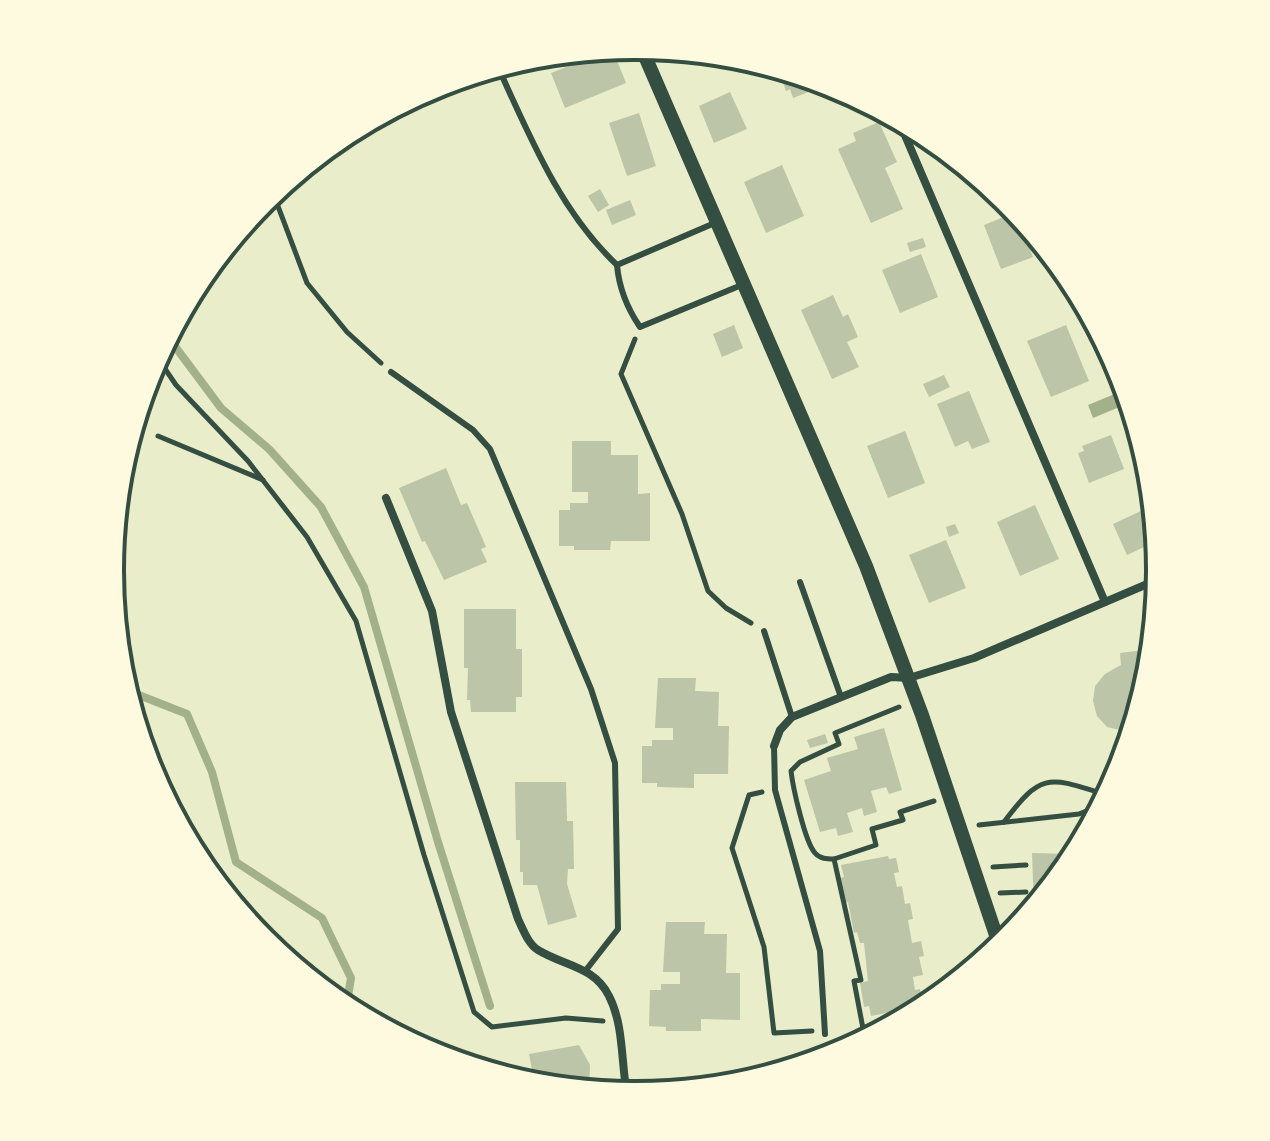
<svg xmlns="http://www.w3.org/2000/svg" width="1270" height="1141" font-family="'Nunito Sans',sans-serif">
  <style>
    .water { fill: #a3b18a }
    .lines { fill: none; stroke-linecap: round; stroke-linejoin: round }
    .stream { stroke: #a3b18a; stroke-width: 8 }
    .building { fill: #bcc5a7 }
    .path { stroke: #344e41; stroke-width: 5 }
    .service { stroke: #344e41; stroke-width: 6 }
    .minor { stroke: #344e41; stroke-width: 8 }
    .tertiary { stroke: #344e41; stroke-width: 14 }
    .rim { fill: none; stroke: #344e41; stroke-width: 4 }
  </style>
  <rect width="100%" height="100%" fill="#e9edc9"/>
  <polygon class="water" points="1117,393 1122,406 1093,418 1088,405"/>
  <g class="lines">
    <g class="stream">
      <polyline points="168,337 221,408 269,449 321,507 364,587 438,842 490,1006"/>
      <polyline points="126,690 187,714 212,772 236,862 322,918 351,978 346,1008"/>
    </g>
  </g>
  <g class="building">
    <polygon points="612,48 626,83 565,108 551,73 576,63 572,52"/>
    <polygon points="521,62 524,72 512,77 509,66"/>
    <polygon points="778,68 803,76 829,84 793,98 790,89 786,91"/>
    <polygon points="730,92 747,129 714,143 699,106"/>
    <polygon points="639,113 656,166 627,176 609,123"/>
    <polygon points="879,122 897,162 885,168 903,209 871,223 838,149 856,141 853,133"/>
    <polygon points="782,165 804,216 766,233 744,182"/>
    <polygon points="600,189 609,205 598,212 588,196"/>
    <polygon points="630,200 636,215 612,225 606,210"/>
    <polygon points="1016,212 1033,257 1001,269 984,225"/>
    <polygon points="923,238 926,247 910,252 907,243"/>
    <polygon points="921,254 938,297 900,313 882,270"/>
    <polygon points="833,295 843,317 848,314 858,337 847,342 859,367 832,379 801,310"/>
    <polygon points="734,325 743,348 722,357 713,334"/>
    <polygon points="1066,325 1089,381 1051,397 1027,341"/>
    <polygon points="944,375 950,387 929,397 923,384"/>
    <polygon points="969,391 990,442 972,449 968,441 955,447 937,404"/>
    <polygon points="905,431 925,483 888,498 867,446"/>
    <polygon points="1111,435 1124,469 1089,483 1078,453 1084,451 1082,446"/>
    <polygon points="572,441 611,441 611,455 638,455 638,494 650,493 650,541 611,541 610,550 574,550 574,546 559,546 559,510 570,510 570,503 588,503 588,492 572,492"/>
    <polygon points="446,468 461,505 467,503 486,547 481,549 487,562 444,580 425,541 422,542 399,488"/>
    <polygon points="1035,505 1059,559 1020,576 997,522"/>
    <polygon points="1143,510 1157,541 1127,555 1113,524"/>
    <polygon points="955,524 959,533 949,537 946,527"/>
    <polygon points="946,540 966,588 929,603 909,555"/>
    <polygon points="464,609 516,609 516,649 522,649 522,697 516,697 516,712 471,712 470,700 467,700 468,668 464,668"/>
    <polygon points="1152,649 1149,673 1127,746 1124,731 1107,727 1097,716 1093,701 1095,686 1105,674 1121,665 1120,653"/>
    <polygon points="658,678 696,678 695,691 719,692 718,726 729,726 728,774 694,774 694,788 657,787 657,783 642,783 642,746 652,746 652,740 673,740 673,728 655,728"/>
    <polygon points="884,728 902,790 889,794 886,787 871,791 877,812 864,816 862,808 847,813 853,832 838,836 836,828 820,832 804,780 831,771 827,758 858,749 854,737"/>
    <polygon points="825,734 828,743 810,748 807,740"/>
    <polygon points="515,782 566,782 567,821 573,821 574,869 568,869 567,884 577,917 548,925 537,885 523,885 523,872 520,872 520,840 516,840"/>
    <polygon points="1032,853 1075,854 1034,907"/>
    <polygon points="888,856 889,859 896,858 899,872 894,873 897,887 902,886 905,904 910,903 913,919 908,920 912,943 921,941 924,956 919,957 923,975 913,977 915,990 920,989 923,1003 916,1004 916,1007 871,1016 869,1006 864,1007 860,983 868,981 864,943 860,943 857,932 854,933 848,902 845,903 840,878 844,877 841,865"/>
    <polygon points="666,922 705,922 704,934 727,934 726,973 740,973 740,1020 701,1019 701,1031 666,1031 666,1027 649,1026 650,990 661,990 661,984 680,984 680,972 663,972"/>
    <polygon points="579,1045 590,1065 589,1091 535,1085 529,1054"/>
  </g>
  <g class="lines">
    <g class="path">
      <polyline points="273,193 307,283 347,332 381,363"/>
      <polyline points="635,339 621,374 682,514 708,591 726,608 751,623"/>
      <polyline points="157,357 176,385 248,461 307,537 356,621 424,855 474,1012 492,1027 566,1018 603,1021"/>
      <polyline points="158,436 263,480"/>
      <polyline points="762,792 749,795 732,848 764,947 774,1033 812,1031"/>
      <path d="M1004 822C1042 771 1049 777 1107 795"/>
      <polyline points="979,825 1079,814 1101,805"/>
      <path d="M834 859C827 859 820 859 815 853 805 842 793 788 791 771L800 762 839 744 835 733 899 707"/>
      <polyline points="993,867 1026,865"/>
      <polyline points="1000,893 1026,892"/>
      <polyline points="865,1039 854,981 861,980 834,859 876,845 872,829 903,820 900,812 934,801"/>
      <polyline points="510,1068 512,1079"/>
    </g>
    <g class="service">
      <path d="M498 67C530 137 560 211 617 265"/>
      <path d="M717 222 617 265C619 288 627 308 640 327L744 284"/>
      <polyline points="391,372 473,430 490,449 591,689 615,763 618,929 586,970"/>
      <polyline points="800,582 841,697"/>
      <polyline points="764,631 792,717"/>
      <polyline points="774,746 775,790 820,951 825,1034"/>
    </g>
    <g class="minor">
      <polyline points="898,119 1105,602"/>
      <path d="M386 498 432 611 451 712 518 919C523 929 528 944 538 950 564 966 594 966 609 996 624 1025 621 1063 627 1094"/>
      <polyline points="774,746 780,730 792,717 891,677 909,678 974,658 1159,579"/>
    </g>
    <polyline class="tertiary" points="641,47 866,566 922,715 1000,947"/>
  </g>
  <path d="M0 0H1270V1141H0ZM634 60H636A510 510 0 0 1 1146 570V571A510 510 0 0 1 636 1081H634A510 510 0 0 1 124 571V570A510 510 0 0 1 634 60Z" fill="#fefae0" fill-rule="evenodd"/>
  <path class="rim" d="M634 60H636A510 510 0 0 1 1146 570V571A510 510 0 0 1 636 1081H634A510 510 0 0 1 124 571V570A510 510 0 0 1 634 60Z"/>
</svg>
